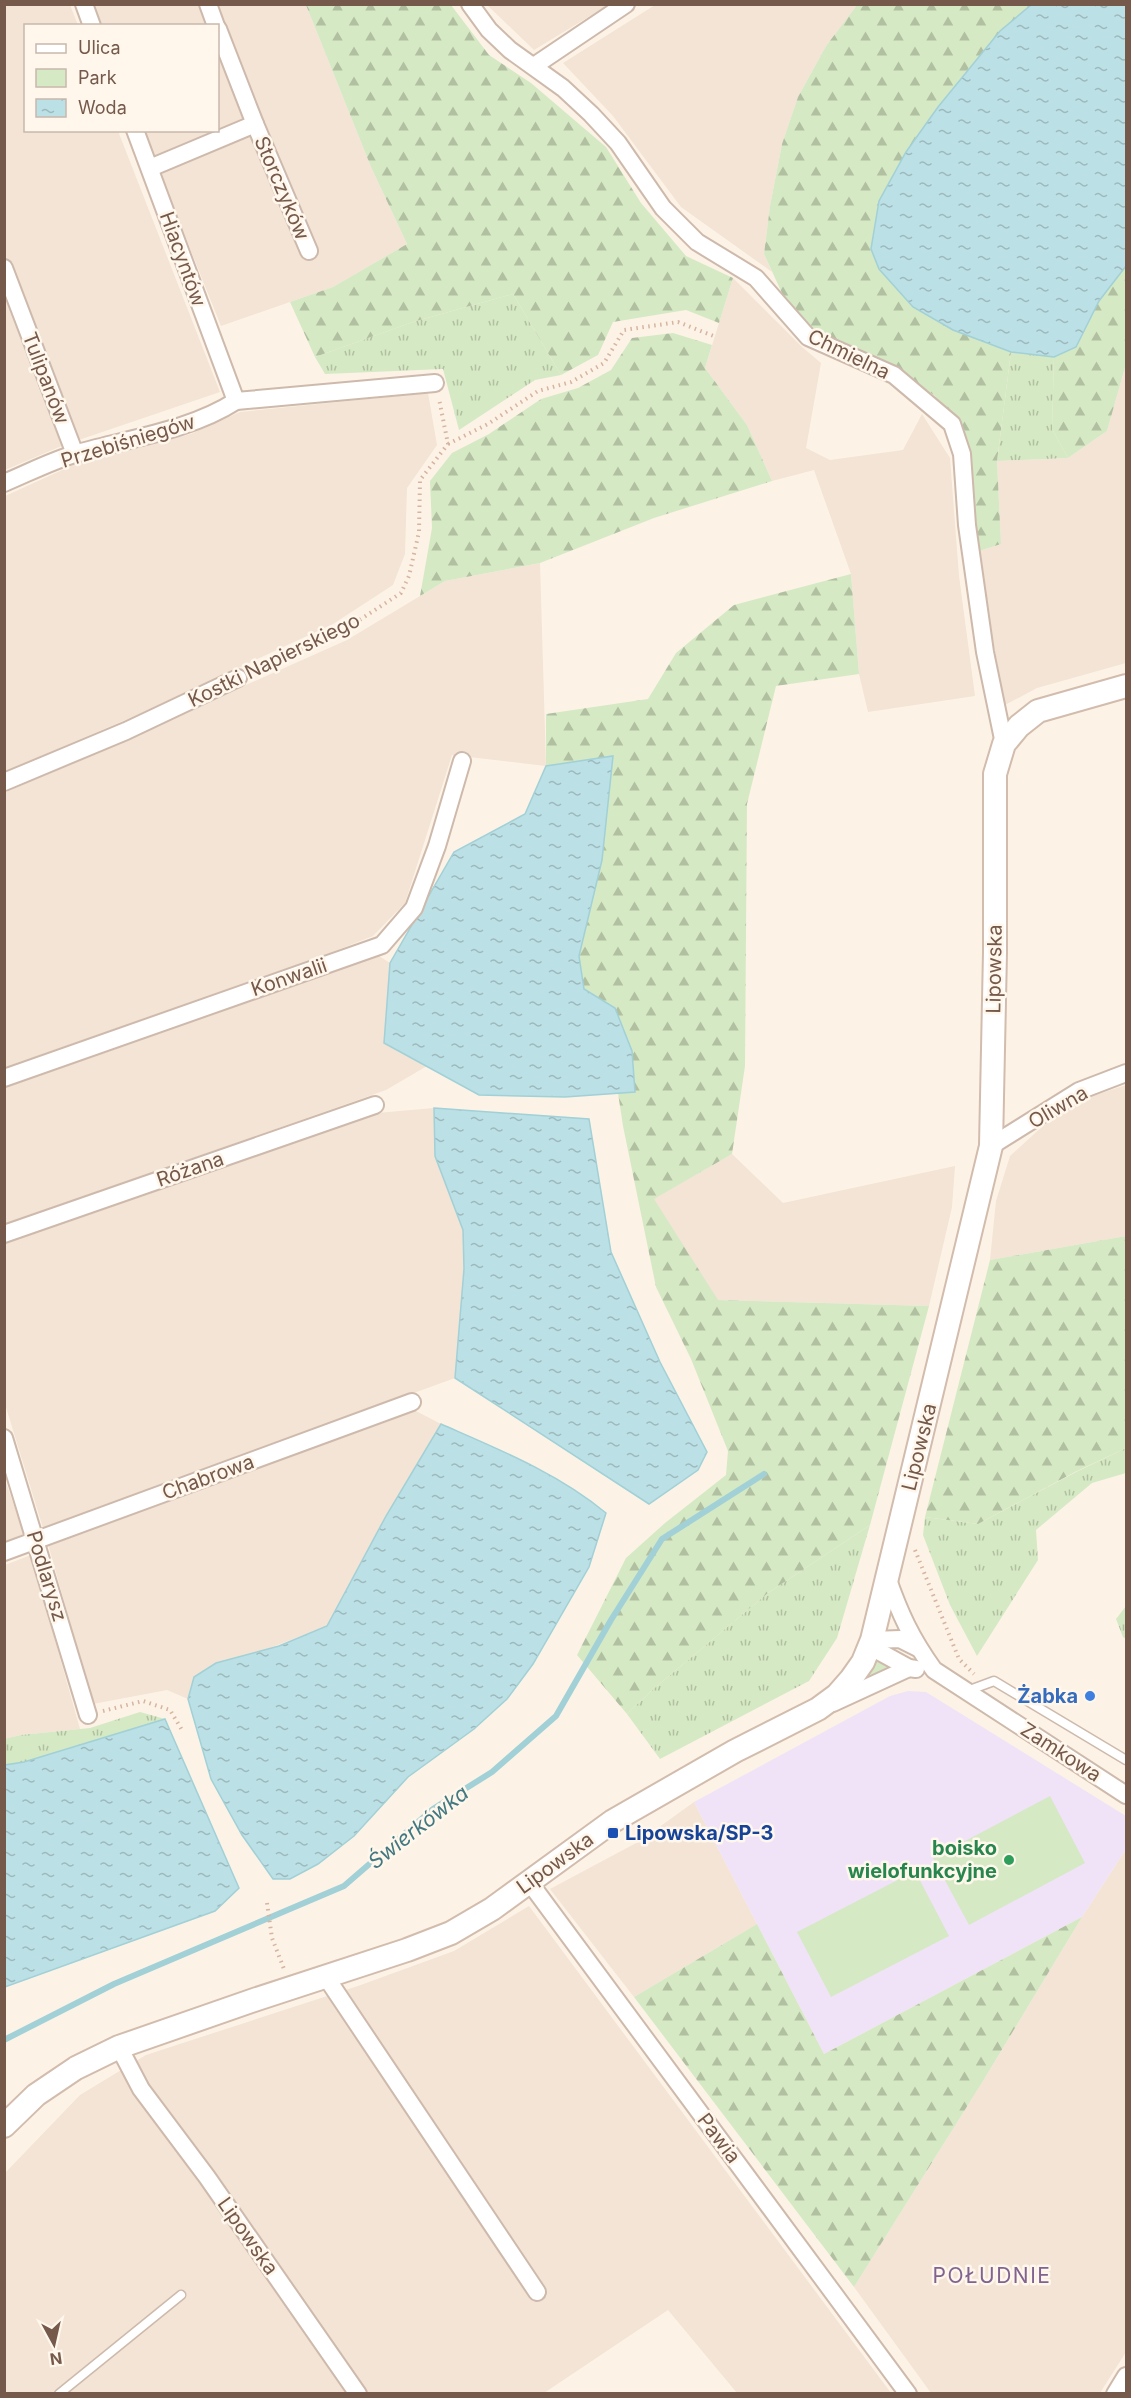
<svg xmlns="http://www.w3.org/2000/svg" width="1131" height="2398" font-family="Inter,sans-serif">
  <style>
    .residential { fill: #f3e4d5 }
    .education { fill: #f0e3f8 }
    .grass { fill: url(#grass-tufts) }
    .forest { fill: url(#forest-firs) }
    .park { fill: #d5e9c4 }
    .water { fill: url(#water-ripples); stroke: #a1d0d7; stroke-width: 1.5 }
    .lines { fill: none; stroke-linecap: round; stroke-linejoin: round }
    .stream { stroke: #a1d0d7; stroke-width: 6 }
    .lane-casing { stroke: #cebaac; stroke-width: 11 }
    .street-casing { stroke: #cebaac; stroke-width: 20 }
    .secondary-casing { stroke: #d2bcad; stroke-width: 26 }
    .path { stroke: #d6b4a1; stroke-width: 4; stroke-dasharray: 1.5 4.5; stroke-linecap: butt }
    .lane { stroke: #fff; stroke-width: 8 }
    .street { stroke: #fff; stroke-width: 16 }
    .secondary { stroke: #fff; stroke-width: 22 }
    .shop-dot { fill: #3f7fe0; stroke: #fff7ec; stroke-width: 2 }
    .transit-dot { fill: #1a4fb4; stroke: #fff7ec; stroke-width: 2 }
    .leisure-dot { fill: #2e9e5b; stroke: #fff7ec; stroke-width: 2 }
    .labels { text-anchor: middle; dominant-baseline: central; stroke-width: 5; stroke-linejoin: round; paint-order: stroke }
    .street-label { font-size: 20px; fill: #75594b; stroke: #fff7ec }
    .shop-label { font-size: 20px; font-weight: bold; fill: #366cbe; stroke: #fff7ec; text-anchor: end }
    .transit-label { font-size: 20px; font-weight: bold; fill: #164399; stroke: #fff7ec; text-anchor: start }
    .leisure-label { font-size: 20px; font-weight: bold; fill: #27864d; stroke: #fff7ec; text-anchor: end }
    .water-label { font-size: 21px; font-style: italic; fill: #427881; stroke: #fff7ec }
    .neighbourhood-label { font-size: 21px; letter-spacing: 1.5px; fill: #806391; stroke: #fff7ec }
  </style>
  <defs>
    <pattern id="grass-tufts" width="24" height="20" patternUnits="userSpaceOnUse" patternTransform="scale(1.5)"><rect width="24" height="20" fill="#d5e9c4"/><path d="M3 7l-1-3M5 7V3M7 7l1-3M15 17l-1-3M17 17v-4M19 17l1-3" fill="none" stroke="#b1c0a1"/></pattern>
    <pattern id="forest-firs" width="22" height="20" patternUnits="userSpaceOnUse" patternTransform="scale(1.5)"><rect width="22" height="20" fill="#d5e9c4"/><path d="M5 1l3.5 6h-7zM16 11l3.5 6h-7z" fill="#b1c0a1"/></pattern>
    <pattern id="water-ripples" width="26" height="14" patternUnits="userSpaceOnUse" patternTransform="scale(1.5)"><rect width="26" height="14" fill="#bbe0e5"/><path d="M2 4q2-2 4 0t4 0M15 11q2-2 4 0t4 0" fill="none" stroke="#9db9bc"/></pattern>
  </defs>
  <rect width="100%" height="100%" fill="#fcf3e6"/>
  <g class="residential">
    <polygon points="5,5 70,5 78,25 26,26 26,130 118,131 220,392 64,445 5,470"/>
    <polygon points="93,5 306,5 371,167 407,244 333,287 221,326 143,131 218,130 218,26 101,25"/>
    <polygon points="487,5 608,5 534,50"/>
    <polygon points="655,5 857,5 826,46 798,97 782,144 770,206 764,254 772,272 681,207 613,116 563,63"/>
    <polygon points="733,278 802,347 821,363 806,448 830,460 903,450 922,414 950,458 959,576 975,696 868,712 859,674 851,574 814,470 772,481 747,425 705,368"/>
    <polygon points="1126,364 1126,663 1037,688 1005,705 992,636 979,551 1001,544 997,461 1068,458 1107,431"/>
    <polygon points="428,393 437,445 407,488 405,554 393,585 333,624 130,718 5,771 5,496 80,462 191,434 240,412"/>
    <polygon points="540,563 546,766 452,755 405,903 373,936 294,967 5,1067 4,793 347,640 445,581"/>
    <polygon points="379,956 390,963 384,1043 427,1066 386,1090 5,1224 4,1088"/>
    <polygon points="1126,1085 1126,1236 990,1260 996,1201 1010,1156 1044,1125 1084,1099"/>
    <polygon points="434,1108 435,1156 463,1230 464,1269 455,1378 43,1528 5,1404 4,1244 377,1113"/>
    <polygon points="732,1154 783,1203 955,1166 952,1207 929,1306 717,1300 653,1199"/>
    <polygon points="414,1410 441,1424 386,1516 327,1626 194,1677 188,1699 167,1690 93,1704 48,1544"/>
    <polygon points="4,1477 24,1534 5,1541 4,1541"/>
    <polygon points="31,1555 80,1729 21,1735 5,1739 5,1565"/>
    <polygon points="694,1802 757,1924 634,1997 550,1889 640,1841"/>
    <polygon points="1126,1849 1126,2352 1100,2393 931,2393 854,2287 983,2081 1082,1917"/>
    <polygon points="529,1906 891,2393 737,2393 668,2310 544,2393 5,2394 5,2173 80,2095 146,2055 358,1986 454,1951"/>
  </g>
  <polygon class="education" points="908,1691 926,1692 1126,1816 1126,1849 1082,1917 824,2054 694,1802 890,1696"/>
  <g class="grass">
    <polygon points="513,294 561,375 535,380 459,430 443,369 325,374 315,357 413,322"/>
    <polygon points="1011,352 1054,357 1052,429 1068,458 997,461"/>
    <polygon points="1126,1448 1126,1473 1092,1483 1036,1530 1038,1560 977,1656 950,1605 923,1535 925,1517 978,1524 1076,1472"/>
    <polygon points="870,1525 837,1638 809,1681 660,1759 627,1714 651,1691 768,1593"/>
    <polygon points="1126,1606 1126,1639 1123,1637 1116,1619"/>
    <polygon points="876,1660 890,1668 869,1679 867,1677"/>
    <polygon points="140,1712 165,1719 24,1762 5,1765 4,1739 21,1735 90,1728"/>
  </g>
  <g class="forest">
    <polygon points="306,5 451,5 489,55 531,83 606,147 641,203 686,256 733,278 719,323 686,310 613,322 598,355 561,375 513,294 413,322 315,357 290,302 333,287 407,244 371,167"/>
    <path d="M857 5H1031C982 47 943 99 906 152L953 330 1011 352 997 461 1001 544 979 551 973 488 964 429 934 395 895 370 858 348 817 333 787 304 764 254 770 206 782 144 798 97 826 46Z"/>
    <polygon points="1126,266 1126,364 1107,431 1068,458 1052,429 1054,357 1076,347 1099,301"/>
    <polygon points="673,333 712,345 705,368 747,425 772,481 654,518 540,563 445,581 420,596 432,528 430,481 452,453 489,434 541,399 578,388 611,370 632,338"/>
    <polygon points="851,574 859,674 776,686 747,804 745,1066 732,1154 654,1199 718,1300 929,1306 870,1525 768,1593 651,1691 627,1714 577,1655 626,1558 665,1523 726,1475 728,1451 691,1359 656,1287 623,1126 618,1093 635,1092 615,1008 584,989 579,956 602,860 613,757 546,766 546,714 648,699 676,653 734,605"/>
    <polygon points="1126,1236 1126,1448 1075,1472 978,1524 925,1517 990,1260"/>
    <polygon points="1082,1917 983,2081 854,2287 634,1997 757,1924 824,2054"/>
  </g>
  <g class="park">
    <polygon points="1050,1796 1085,1863 969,1925 933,1858"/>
    <polygon points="915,1871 949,1936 831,1997 797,1932"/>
  </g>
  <g class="water">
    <polygon points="1031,5 1126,5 1126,266 1099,301 1076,347 1054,357 1011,352 953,330 913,307 879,269 871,249 879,201 906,152 938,107 1000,31"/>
    <polygon points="613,756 602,860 579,956 584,989 615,1008 632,1051 635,1092 565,1097 479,1095 384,1043 390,963 454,852 525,814 546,766"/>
    <polygon points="434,1108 589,1119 611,1252 660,1362 707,1452 698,1470 649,1504 455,1378 464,1269 463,1230 435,1156"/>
    <path d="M441 1424C498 1449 558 1473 606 1513L589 1567 533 1664 507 1699 474 1729 408 1777 354 1836 318 1864 290 1879H273L242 1835 211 1779 188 1699 194 1677 216 1663 279 1646 327 1626 386 1516Z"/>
    <polygon points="165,1719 239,1888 215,1911 5,1987 5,1765 24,1762"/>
  </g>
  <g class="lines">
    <polyline class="stream" points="4,2040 114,1984 344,1886 433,1809 492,1772 556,1716 611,1620 662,1539 764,1474"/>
    <g class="lane-casing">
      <g id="lane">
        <polyline points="967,1691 994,1681 1126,1760"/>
        <polyline points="59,2394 181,2295"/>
      </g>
    </g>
    <g class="street-casing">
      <g id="street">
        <polyline points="84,4 92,26"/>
        <polyline points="208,4 216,26"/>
        <polyline points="470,4 489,30 510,50 563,88 591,114 618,143 663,208 697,242 756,278 808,337 894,375 952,424 962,454 967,525 985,652 1004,744"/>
        <polyline points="218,29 255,124"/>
        <polyline points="534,66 626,4"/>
        <polyline points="150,168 255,124 309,251"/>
        <polyline points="4,268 75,454"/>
        <polyline points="236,401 435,383"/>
        <path d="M4 483C28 473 53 460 78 453 130 438 189 431 236 401L135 130"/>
        <polyline points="4,782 126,731 238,678"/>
        <polyline points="4,1078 382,945 414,908 437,846 462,761"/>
        <polyline points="991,1146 1079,1091 1126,1073"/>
        <polyline points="4,1234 375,1105"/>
        <polyline points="4,1438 88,1715"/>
        <polyline points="4,1552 412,1402"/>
        <path d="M887 1577C900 1614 911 1638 934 1670L1126 1795"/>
        <polyline points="872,1640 900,1639 918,1648"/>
        <polyline points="869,1646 909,1668 916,1669"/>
        <polyline points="833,1703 909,1668"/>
        <polyline points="530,1883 908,2394"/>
        <polyline points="326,1977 537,2292"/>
        <polyline points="119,2047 141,2089 207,2177 358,2394"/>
        <polyline points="1115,2394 1126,2376"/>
      </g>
    </g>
    <g class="secondary-casing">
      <polyline id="secondary" points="4,2126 36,2095 76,2068 119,2047 257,1999 407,1950 451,1933 492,1909 613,1821 735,1751 818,1709 837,1695 851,1679 863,1662 872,1640 991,1146 995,952 995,774 1004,744 1019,726 1038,711 1126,686"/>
    </g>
    <g class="path">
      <polyline points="448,444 488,424 538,391 571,382 604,363 624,330 678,322 716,337"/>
      <polyline points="252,672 341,632 401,593 409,576 419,532 420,480 448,444 439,399"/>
      <polyline points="915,1550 959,1659 974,1674"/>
      <polyline points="103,1711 143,1701 170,1710 182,1730"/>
      <polyline points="267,1903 272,1938 284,1969"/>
    </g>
    <use href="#lane" class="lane"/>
    <use href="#street" class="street"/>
    <use href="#secondary" class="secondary"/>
  </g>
  <circle class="shop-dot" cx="1090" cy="1696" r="6"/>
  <rect class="transit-dot" x="607" y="1827" width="12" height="12" rx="3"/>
  <circle class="leisure-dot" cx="1009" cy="1860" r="6"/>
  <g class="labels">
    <g class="street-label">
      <text transform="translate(282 188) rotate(67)">Storczyków</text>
      <text transform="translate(183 259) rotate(70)">Hiacyntów</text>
      <text transform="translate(849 354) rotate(26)">Chmielna</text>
      <text transform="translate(46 378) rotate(69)">Tulipanów</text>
      <text transform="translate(128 441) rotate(-17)">Przebiśniegów</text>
      <text transform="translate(274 660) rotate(-26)">Kostki Napierskiego</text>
      <text transform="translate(994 969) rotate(-89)">Lipowska</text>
      <text transform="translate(289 977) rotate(-19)">Konwalii</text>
      <text transform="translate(1058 1107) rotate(-30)">Oliwna</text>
      <text transform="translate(190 1169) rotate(-19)">Różana</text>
      <text transform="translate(919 1447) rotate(-76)">Lipowska</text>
      <text transform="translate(208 1477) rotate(-20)">Chabrowa</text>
      <text transform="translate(47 1576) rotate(73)">Podlarysz</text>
      <text transform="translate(1061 1752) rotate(33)">Zamkowa</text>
      <text transform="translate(555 1863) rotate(-36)">Lipowska</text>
      <text transform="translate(719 2138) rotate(53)">Pawia</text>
      <text transform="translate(248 2236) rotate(55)">Lipowska</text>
    </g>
    <g class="shop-label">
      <text x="1078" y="1696">Żabka</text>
    </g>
    <g class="transit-label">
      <text x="625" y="1833">Lipowska/SP-3</text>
    </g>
    <g class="leisure-label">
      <text x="997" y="1848">boisko<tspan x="997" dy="23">wielofunkcyjne</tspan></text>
    </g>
    <g class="water-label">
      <text transform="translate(418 1827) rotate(-38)">Świerkówka</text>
    </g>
    <g class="neighbourhood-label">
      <text x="992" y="2275">POŁUDNIE</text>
    </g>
  </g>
  <rect width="1131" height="2398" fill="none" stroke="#75594b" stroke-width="12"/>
  <rect x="24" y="24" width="195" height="108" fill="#fff7ec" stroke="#c8b8ac" stroke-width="1.5"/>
  <rect x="36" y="44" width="30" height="9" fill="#ffffff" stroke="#c8b8ac" stroke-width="1.5"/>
  <text x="78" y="54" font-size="18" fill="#75594b">Ulica</text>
  <rect x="36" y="69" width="30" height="18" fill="#d5e9c4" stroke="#c8b8ac" stroke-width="1.5"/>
  <text x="78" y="84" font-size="18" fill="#75594b">Park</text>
  <rect x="36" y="99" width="30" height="18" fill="url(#water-ripples)" stroke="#c8b8ac" stroke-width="1.5"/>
  <text x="78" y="114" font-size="18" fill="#75594b">Woda</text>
  <g transform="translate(54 2344) rotate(172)" stroke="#fff7ec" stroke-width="4.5" paint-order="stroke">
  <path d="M0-4.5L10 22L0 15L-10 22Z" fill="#75594b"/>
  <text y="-9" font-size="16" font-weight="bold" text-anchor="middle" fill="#75594b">N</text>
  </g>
</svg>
